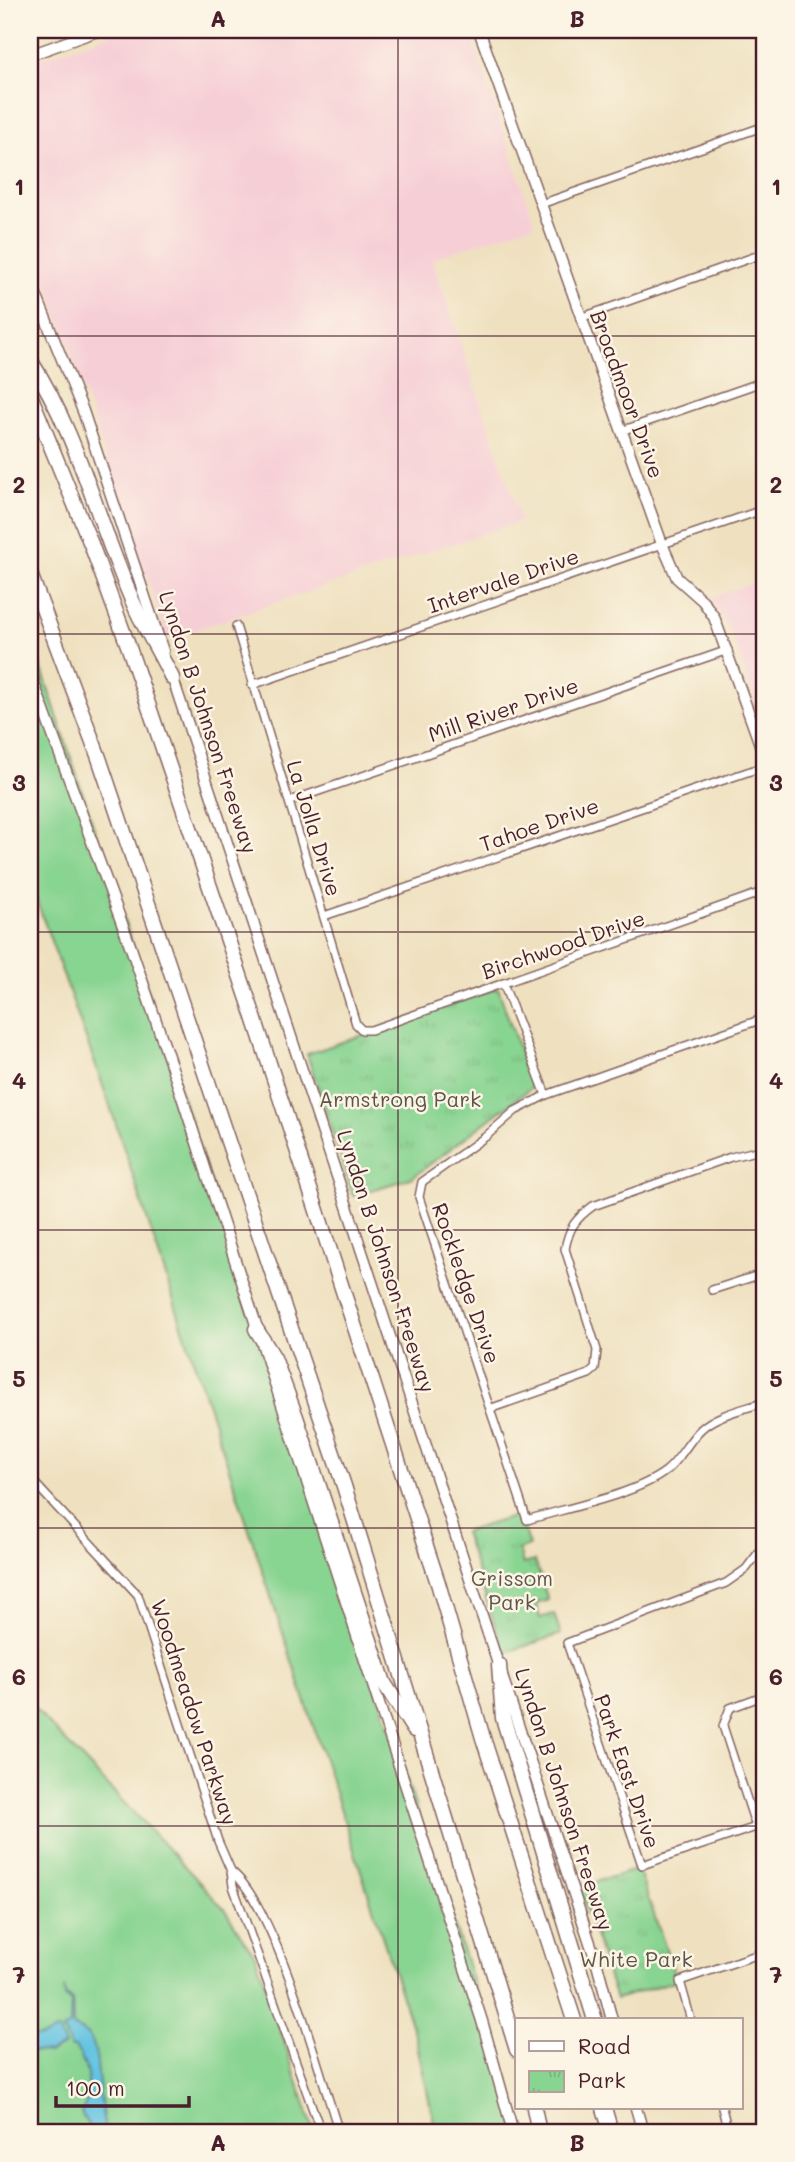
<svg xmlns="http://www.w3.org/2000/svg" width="795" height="2162" font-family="Mali,sans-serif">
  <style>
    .built { fill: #f6cfd6 }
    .grass { fill: #88d491; stroke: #697a5e; stroke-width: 2 }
    .park { fill: url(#park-tufts); stroke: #697a5e; stroke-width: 2 }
    .water { fill: #62c3e1; stroke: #567186; stroke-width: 2 }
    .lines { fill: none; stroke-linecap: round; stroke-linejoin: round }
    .street-casing { stroke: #84635f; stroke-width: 10 }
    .secondary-casing { stroke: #84635f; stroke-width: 13 }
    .highway-casing { stroke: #84635f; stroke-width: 17 }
    .street { stroke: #fff; stroke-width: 7 }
    .secondary { stroke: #fff; stroke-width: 10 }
    .highway { stroke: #fff; stroke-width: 14 }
    .grid { fill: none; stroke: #4a1f2b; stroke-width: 2; stroke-opacity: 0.55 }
    .labels { text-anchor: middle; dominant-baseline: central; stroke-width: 5; stroke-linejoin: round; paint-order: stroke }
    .street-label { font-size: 21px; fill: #4a1f2b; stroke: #fcf5e5 }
    .park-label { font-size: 21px; fill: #5d554a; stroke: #fcf5e5 }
    .neatline { fill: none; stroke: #4a1f2b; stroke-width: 2.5 }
    .grid-label { font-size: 23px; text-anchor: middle; font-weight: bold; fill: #4a1f2b }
  </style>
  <defs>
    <pattern id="park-tufts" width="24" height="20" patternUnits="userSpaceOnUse" patternTransform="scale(1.75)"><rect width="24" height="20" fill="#88d491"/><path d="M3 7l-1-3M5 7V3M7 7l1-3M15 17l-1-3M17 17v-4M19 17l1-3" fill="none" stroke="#77b67d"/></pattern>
  </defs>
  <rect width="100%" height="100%" fill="#fcf5e5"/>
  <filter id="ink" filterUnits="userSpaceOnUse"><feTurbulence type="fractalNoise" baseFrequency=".0143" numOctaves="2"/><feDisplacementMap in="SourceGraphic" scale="14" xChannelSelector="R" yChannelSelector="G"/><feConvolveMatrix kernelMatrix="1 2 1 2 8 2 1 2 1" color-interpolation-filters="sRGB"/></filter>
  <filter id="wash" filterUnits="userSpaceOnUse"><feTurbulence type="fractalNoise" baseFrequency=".00686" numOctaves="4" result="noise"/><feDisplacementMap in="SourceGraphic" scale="28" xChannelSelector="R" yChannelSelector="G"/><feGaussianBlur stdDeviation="1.57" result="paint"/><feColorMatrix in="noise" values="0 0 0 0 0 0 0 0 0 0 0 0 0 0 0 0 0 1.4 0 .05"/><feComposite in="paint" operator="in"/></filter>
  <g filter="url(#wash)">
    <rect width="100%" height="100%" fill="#efe1c0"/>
    <g class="built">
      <polygon points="123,30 469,30 535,224 432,259 521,521 168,639 45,278 30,248 30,62"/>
      <polygon points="765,578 765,732 732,635 710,598"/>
    </g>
    <g class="grass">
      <polygon points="30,633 464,1955 520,2132 436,2132 416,2039 110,1106 30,882"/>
      <polygon points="30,1704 191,1873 225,1910 256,1957 314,2132 30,2132"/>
    </g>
    <g class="park">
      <polygon points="498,988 532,1087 413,1177 353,1196 307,1054"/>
      <polygon points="519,1515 529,1546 519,1550 523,1564 535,1561 548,1600 536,1604 540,1618 554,1614 561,1634 504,1653 464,1532"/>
      <polygon points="638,1869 677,1980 616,1999 579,1887"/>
    </g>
    <g class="water">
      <path d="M64 1988 65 1995 72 2000 73 2026C79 2029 87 2033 91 2039 99 2050 99 2111 106 2132H92L81 2113C94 2093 88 2065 75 2047H71L63 2030 70 2025 71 2001 65 1998Z"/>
      <polygon points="58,2030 65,2045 49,2053 30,2051 30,2037 42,2037"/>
    </g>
  </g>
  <g filter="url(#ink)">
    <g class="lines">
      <g class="street-casing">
        <g id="street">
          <polyline points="541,204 765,126"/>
          <polyline points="580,318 765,253"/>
          <polyline points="621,431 765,381"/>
          <polyline points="236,626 356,1024 362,1030 371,1030 765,891"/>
          <polyline points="252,685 765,509"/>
          <polyline points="290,801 728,650"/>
          <polyline points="324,916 765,766"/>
          <polyline points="503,983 546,1095"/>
          <path d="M765 1018 546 1095 515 1111 485 1137 422 1182 419 1197 527 1520C566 1508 635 1495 666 1471 680 1460 688 1441 701 1429 717 1414 745 1409 765 1402"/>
          <polyline points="712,1290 765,1273"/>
          <path d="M492 1408 589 1374 595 1369 597 1350 565 1249C569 1228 575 1219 593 1206L731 1157 765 1149"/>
          <polyline points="30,1478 138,1595 218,1841 231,1871 233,1886 321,2132"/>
          <polyline points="765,1544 746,1569 726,1583 567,1643 642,1865 765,1824"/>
          <polyline points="756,1827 723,1726 730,1708 765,1695"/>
          <path d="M231 1871C276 1906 319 2072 339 2132"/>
          <polyline points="691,2020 680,1981 765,1952"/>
          <polyline points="722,2108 728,2132"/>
        </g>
      </g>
      <g class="secondary-casing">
        <g id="secondary">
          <polyline points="479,30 662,544 677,578 703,601 714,617 765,758"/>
          <polyline points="30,55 100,30"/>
          <polyline points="30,280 83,411 163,651"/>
          <polyline points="30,673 131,948 183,1100 482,2021 513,2132"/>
          <polyline points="171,673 597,1964 612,2020"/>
          <polyline points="636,2108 643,2132"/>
        </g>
      </g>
      <g class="highway-casing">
        <g id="highway">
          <path d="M30 360C80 437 99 529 137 611 148 634 161 655 172 678"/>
          <polyline points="30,395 91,544 129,648 252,1011 438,1583 483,1738 574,2020"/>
          <polyline points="30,574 99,758 344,1486 517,2050"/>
          <polyline points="256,1329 274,1358 296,1417 384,1683 414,1730"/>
          <polyline points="499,1665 503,1718 595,2020"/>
          <polyline points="534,2108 539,2132"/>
          <polyline points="604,2108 611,2132"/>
        </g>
      </g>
      <use href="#street" class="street"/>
      <use href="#secondary" class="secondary"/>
      <use href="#highway" class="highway"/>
    </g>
  </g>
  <path class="grid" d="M398 30V2132M30 336H765M30 634H765M30 932H765M30 1230H765M30 1528H765M30 1826H765"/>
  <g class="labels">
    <g class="street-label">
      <text transform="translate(628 394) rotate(70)">Broadmoor Drive</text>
      <text transform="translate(503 580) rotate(-19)">Intervale Drive</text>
      <text transform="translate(503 709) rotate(-19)">Mill River Drive</text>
      <text transform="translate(209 722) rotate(72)">Lyndon B Johnson Freeway</text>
      <text transform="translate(539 824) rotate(-19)">Tahoe Drive</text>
      <text transform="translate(315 828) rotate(73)">La Jolla Drive</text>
      <text transform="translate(563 944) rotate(-19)">Birchwood Drive</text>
      <text transform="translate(387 1261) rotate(72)">Lyndon B Johnson Freeway</text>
      <text transform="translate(467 1283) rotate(71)">Rockledge Drive</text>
      <text transform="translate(195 1712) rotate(72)">Woodmeadow Parkway</text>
      <text transform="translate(628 1771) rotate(71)">Park East Drive</text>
      <text transform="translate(565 1799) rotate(72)">Lyndon B Johnson Freeway</text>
    </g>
    <g class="park-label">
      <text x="400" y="1098">Armstrong Park</text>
      <text x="512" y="1577">Grissom<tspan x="512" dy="24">Park</tspan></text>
      <text x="636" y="1958">White Park</text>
    </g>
  </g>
  <rect width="795" height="2162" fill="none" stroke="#fcf5e5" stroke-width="77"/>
  <rect x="515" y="2018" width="228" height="91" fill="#fcf5e5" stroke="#b59f9b" stroke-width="2"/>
  <rect x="529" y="2041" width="35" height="10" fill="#ffffff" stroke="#b59f9b" stroke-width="2"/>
  <text x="578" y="2054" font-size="21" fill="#4a1f2b">Road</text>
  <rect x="529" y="2071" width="35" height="21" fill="url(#park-tufts)" stroke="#b59f9b" stroke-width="2"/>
  <text x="578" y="2088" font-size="21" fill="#4a1f2b">Park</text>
  <path d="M56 2096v10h133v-10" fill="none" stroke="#4a1f2b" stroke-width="3.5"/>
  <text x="66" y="2096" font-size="21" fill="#4a1f2b" stroke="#fcf5e5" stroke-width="5" paint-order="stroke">100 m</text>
  <rect x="38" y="38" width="718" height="2086" class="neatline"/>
  <g class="grid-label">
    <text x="218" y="27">A</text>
    <text x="577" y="27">B</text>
    <text x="19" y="195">1</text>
    <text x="776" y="195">1</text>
    <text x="19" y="493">2</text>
    <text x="776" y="493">2</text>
    <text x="19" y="791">3</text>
    <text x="776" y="791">3</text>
    <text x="19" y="1089">4</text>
    <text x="776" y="1089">4</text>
    <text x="19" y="1387">5</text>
    <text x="776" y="1387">5</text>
    <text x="19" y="1685">6</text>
    <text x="776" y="1685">6</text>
    <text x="19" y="1983">7</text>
    <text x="776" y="1983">7</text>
    <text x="218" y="2151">A</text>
    <text x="577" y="2151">B</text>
  </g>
</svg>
